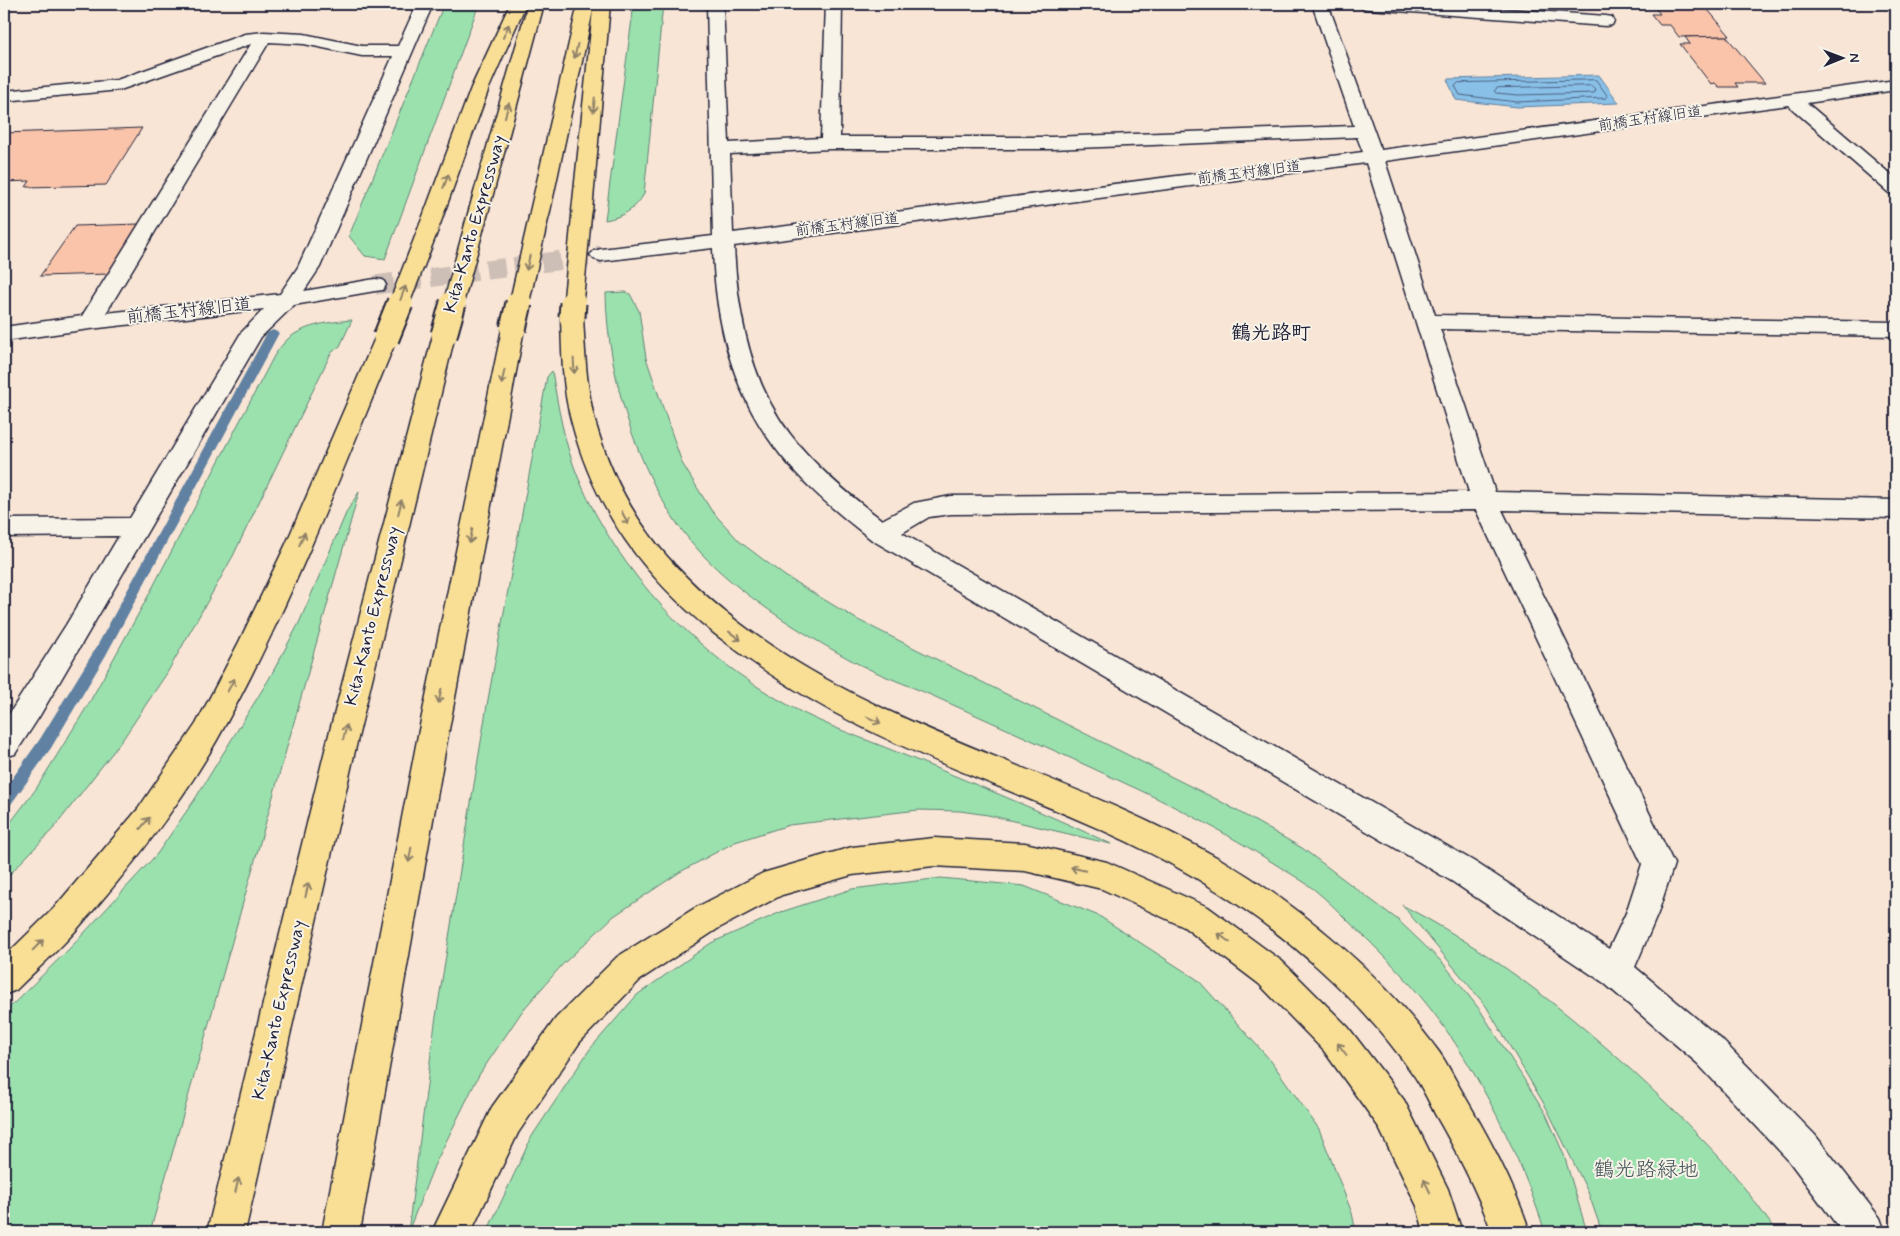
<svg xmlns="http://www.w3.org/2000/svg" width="1900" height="1236" font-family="Mynerve,'Klee One',sans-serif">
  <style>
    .green { fill: #9be1ae; stroke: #5e8274 }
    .water { fill: #89c0e7; stroke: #6081a2 }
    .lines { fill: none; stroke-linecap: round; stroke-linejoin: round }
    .shore { stroke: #4b6180; stroke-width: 1 }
    .stream { fill: #6081a2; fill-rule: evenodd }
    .building { fill: #f9c4aa; stroke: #22223b }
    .minor-tunnel { stroke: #cdbeb6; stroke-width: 19; stroke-dasharray: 19 9; stroke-linecap: butt }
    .minor-casing { stroke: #22223b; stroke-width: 3 }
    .highway-casing { stroke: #22223b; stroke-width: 3 }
    .minor { fill: #f7f3e8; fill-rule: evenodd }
    .highway { fill: #f9df96; fill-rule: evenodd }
    .highway-bridge-far1-casing { stroke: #22223b; stroke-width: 22; stroke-linecap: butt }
    .highway-bridge-casing { stroke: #22223b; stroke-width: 29; stroke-linecap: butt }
    .highway-bridge-far1 { stroke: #f9df96; stroke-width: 19 }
    .highway-bridge { stroke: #f9df96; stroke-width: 25 }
    .oneway { stroke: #8e8068 }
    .labels { text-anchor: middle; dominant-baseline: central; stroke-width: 4; stroke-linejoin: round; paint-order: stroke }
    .far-street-label { font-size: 15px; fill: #22223b; stroke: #f7f3e8 }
    .street-label { font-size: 18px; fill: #22223b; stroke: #f7f3e8 }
    .quarter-label { font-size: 20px; font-weight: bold; fill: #22223b; stroke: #f7f3e8 }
    .near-park-label { font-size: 21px; fill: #405258; stroke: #f7f3e8 }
  </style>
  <rect width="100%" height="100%" fill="#f8e5d5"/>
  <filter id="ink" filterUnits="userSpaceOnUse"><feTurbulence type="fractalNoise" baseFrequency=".02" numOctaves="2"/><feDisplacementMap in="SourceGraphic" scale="10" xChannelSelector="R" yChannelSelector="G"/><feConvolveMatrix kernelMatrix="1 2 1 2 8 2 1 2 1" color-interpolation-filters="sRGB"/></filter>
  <g filter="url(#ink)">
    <g class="green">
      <polygon points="444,4 479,4 385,259 365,256 349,236"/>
      <path d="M634 4H663L644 194C635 210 622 217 605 220Z"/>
      <path d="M625 292 630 294 639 311 646 358 682 463 711 510 740 542 785 576 858 620 1218 800 1302 848 1398 920 1443 963 1480 1010 1546 1114 1564 1155 1587 1232H1545C1522 1159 1477 1067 1429 1007 1405 976 1376 947 1347 920 1337 910 1327 900 1316 891 1304 881 1289 873 1275 864 1225 832 1173 805 1120 781 1058 752 996 724 933 696 906 684 876 674 849 659 800 632 739 594 701 553 641 490 607 378 606 293Z"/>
      <path d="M352 320 340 346 331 353 233 556 167 673 123 739 54 828 4 880V831L36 789 88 705 146 600 274 356C278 350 283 343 289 338 307 324 331 322 352 320Z"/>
      <path d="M552 371C558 407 564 443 578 477 618 573 697 655 788 705 823 725 863 738 899 753 970 782 1041 811 1111 844L988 815 960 811 918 810 789 825 735 842 680 872 614 916 562 965 523 1010 479 1075 434 1166 408 1232 435 1023 487 705 547 377Z"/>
      <polygon points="359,492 150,1232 4,1232 4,1013 73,945 157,854 195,799 269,679 299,623 347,511"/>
      <polygon points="941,878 1024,886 1099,916 1198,980 1271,1061 1319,1129 1352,1213 1356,1232 487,1232 532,1136 590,1049 637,995 711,943 781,912 852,889"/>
      <path d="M1402 905C1520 966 1628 1060 1719 1157 1740 1180 1758 1207 1777 1232H1602L1588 1192 1547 1109 1486 1006Z"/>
    </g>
    <polygon class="water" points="1599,75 1619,103 1517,107 1456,100 1447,79"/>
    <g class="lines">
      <g class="shore">
        <polygon points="1596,80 1607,95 1606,98 1517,102 1460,95 1455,86 1458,83"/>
        <polygon points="1592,86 1596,90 1594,93 1518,95 1496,93 1494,91 1497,88"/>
      </g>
      <polygon class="stream" points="273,330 279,333 106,655 51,748 9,807 4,808 4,790 40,739 96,648 267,333"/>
    </g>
    <g class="building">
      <polygon points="1652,4 1703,4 1730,36 1679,37 1670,25 1660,25 1651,14 1660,14"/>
      <polygon points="1726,36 1765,83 1735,83 1738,87 1719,87 1715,83 1711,84 1680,44 1690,44 1685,37"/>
      <polygon points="142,128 106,185 26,187 30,181 4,182 4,133"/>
      <polygon points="140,224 109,274 40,276 75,226"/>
    </g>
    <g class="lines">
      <polyline class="minor-tunnel" points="375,285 601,255"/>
      <g class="minor-casing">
        <g id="minor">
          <path d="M417 4H433L320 267 304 291 375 279 383 280 386 285 383 290 375 291 294 305 261 337 39 717 15 754 4 757V722L66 625 119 536 4 537V519L130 518 241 333 264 309 90 329 4 341V327L82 316 251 44 120 90 4 101V91L117 80 245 34 264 32 304 34 362 46H398ZM269 42 304 44 362 56H393L298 267 280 294 106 313Z"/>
          <path d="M707 4H723L729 143 821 138 826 4H842L840 137H1051L1354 126 1312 4H1328L1381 150 1896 80V90L1807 103 1896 179V195L1889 193 1788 105 1385 161 1435 315 1896 322V336L1440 329 1495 492 1896 500V518L1502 510 1674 864 1658 913 1635 967 1721 1039 1815 1135 1880 1218 1885 1232H1842L1789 1161 1697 1063 1604 983 1453 882 872 540C836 512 800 482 773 445 731 389 715 317 713 248L601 261 594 259 590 255 594 251 601 249 713 236ZM1357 137 1363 152 733 233 730 154 830 149H1051ZM1366 163 1469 492 951 496 914 503 882 520C849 495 815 467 790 434 750 382 737 310 734 246ZM1476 510 1642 864 1626 913 1609 949 1475 862 902 533 929 517 951 514Z"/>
          <polygon points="1360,4 1435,4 1606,16 1612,17 1614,21 1612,25 1606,26 1368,9 1362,8"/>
        </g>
      </g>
      <g class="highway-casing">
        <g id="highway">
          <polygon points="510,4 526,4 489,88 439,227 436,231 429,233 422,231 419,227 471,88"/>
          <polygon points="528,4 544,4 485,224 482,228 475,230 468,228 465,224"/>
          <polygon points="578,4 610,4 592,211 589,215 582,217 575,215 572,211 593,10 549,216 546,220 539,222 532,220 529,216"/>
          <path d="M572 310 580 312 583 317C585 352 586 387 595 421 620 510 666 566 738 622 882 733 1064 769 1220 859 1303 908 1382 974 1439 1052 1447 1063 1453 1076 1460 1088 1487 1134 1513 1181 1530 1232H1492C1477 1191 1457 1152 1435 1114 1429 1102 1423 1089 1415 1077 1360 997 1280 928 1196 878 1090 816 971 781 862 727 810 701 761 670 715 634 644 577 594 510 571 420 562 387 562 351 561 317L564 312Z"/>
          <polygon points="513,322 521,324 524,329 448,735 360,1232 322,1232 418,735 502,329 505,324"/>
          <polygon points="444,328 452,330 455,335 357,742 245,1232 207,1232 327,742 433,335 436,330"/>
          <path d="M386 331 394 333 397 338C341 473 289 612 217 740 179 807 129 870 78 928 59 950 37 969 16 990L4 995V957L54 908 138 809 196 724 239 642 286 544 375 338 378 333Z"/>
          <polygon points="934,838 1025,843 1107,862 1208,907 1283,962 1348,1027 1404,1100 1448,1189 1462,1232 1424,1232 1417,1206 1378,1126 1324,1051 1259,984 1184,927 1102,889 1025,871 934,866 852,875 782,895 719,928 641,979 580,1042 518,1133 471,1232 432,1232 492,1107 556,1018 617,957 695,908 763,873 852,847"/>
        </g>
      </g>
      <use href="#minor" class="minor"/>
      <use href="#highway" class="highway"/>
      <g class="highway-bridge-far1-casing">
        <g id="highway-bridge-far1">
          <polyline points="399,304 429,227"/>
          <polyline points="453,304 475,224"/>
          <polyline points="519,304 539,216"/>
          <polyline points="573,304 582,211"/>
        </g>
      </g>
      <g class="highway-bridge-casing">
        <g id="highway-bridge">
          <polyline points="572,317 573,303"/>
          <polyline points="513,329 519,303"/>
          <polyline points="444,335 453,303"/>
          <polyline points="386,338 400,303"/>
        </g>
      </g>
      <use href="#highway-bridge-far1" class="highway-bridge-far1"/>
      <use href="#highway-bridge" class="highway-bridge"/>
    </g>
    <defs><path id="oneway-shaft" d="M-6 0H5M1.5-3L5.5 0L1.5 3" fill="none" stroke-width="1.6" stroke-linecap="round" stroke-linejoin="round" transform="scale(1.25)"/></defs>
    <g class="oneway">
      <use href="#oneway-shaft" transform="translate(506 31) rotate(-66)"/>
      <use href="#oneway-shaft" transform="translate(576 51) rotate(102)"/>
      <use href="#oneway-shaft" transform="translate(594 105) rotate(96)"/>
      <use href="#oneway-shaft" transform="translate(507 110) rotate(-74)"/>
      <use href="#oneway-shaft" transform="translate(446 181) rotate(-69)"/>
      <use href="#oneway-shaft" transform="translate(528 263) rotate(103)"/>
      <use href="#oneway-shaft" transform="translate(403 293) rotate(-69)"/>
      <use href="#oneway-shaft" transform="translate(574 366) rotate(87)"/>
      <use href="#oneway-shaft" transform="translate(503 377) rotate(102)"/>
      <use href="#oneway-shaft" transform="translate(400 507) rotate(-76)"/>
      <use href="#oneway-shaft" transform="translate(625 518) rotate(63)"/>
      <use href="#oneway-shaft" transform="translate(471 536) rotate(101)"/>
      <use href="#oneway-shaft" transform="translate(302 539) rotate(-67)"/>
      <use href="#oneway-shaft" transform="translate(735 636) rotate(36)"/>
      <use href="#oneway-shaft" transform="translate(231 685) rotate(-62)"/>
      <use href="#oneway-shaft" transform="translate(440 696) rotate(101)"/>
      <use href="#oneway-shaft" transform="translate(874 720) rotate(25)"/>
      <use href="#oneway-shaft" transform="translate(345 732) rotate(-76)"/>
      <use href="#oneway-shaft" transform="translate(145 823) rotate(-51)"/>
      <use href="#oneway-shaft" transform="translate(410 855) rotate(100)"/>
      <use href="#oneway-shaft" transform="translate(1078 869) rotate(-167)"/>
      <use href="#oneway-shaft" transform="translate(307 890) rotate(-77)"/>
      <use href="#oneway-shaft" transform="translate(1224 938) rotate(-143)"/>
      <use href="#oneway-shaft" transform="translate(38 945) rotate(-45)"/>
      <use href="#oneway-shaft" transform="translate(1342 1049) rotate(-127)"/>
      <use href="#oneway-shaft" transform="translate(237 1185) rotate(-77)"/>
      <use href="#oneway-shaft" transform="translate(1427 1186) rotate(-116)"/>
    </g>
  </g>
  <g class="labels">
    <g class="far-street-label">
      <text transform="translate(1650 119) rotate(-8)">前橋玉村線旧道</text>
      <text transform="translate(1249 173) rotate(-7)">前橋玉村線旧道</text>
      <text transform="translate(847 225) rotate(-7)">前橋玉村線旧道</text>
    </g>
    <g class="street-label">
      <text transform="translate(475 224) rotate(-74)">Kita-Kanto Expressway</text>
      <text transform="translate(189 311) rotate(-6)">前橋玉村線旧道</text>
      <text transform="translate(373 616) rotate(-76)">Kita-Kanto Expressway</text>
      <text transform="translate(279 1010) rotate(-77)">Kita-Kanto Expressway</text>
    </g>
    <g class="quarter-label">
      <text x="1271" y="333">鶴光路町</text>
    </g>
    <g class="near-park-label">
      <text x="1646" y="1170">鶴光路緑地</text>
    </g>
  </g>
  <rect width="1900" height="1236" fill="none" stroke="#f7f3e8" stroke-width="20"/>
  <rect x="10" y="10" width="1880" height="1216" fill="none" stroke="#22223b" stroke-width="2" filter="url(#ink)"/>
  <g transform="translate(1842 58) rotate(89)" stroke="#f7f3e8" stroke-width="4" paint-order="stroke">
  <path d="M0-4L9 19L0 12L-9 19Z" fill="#22223b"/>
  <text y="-8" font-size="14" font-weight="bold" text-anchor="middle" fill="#22223b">N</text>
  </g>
</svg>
